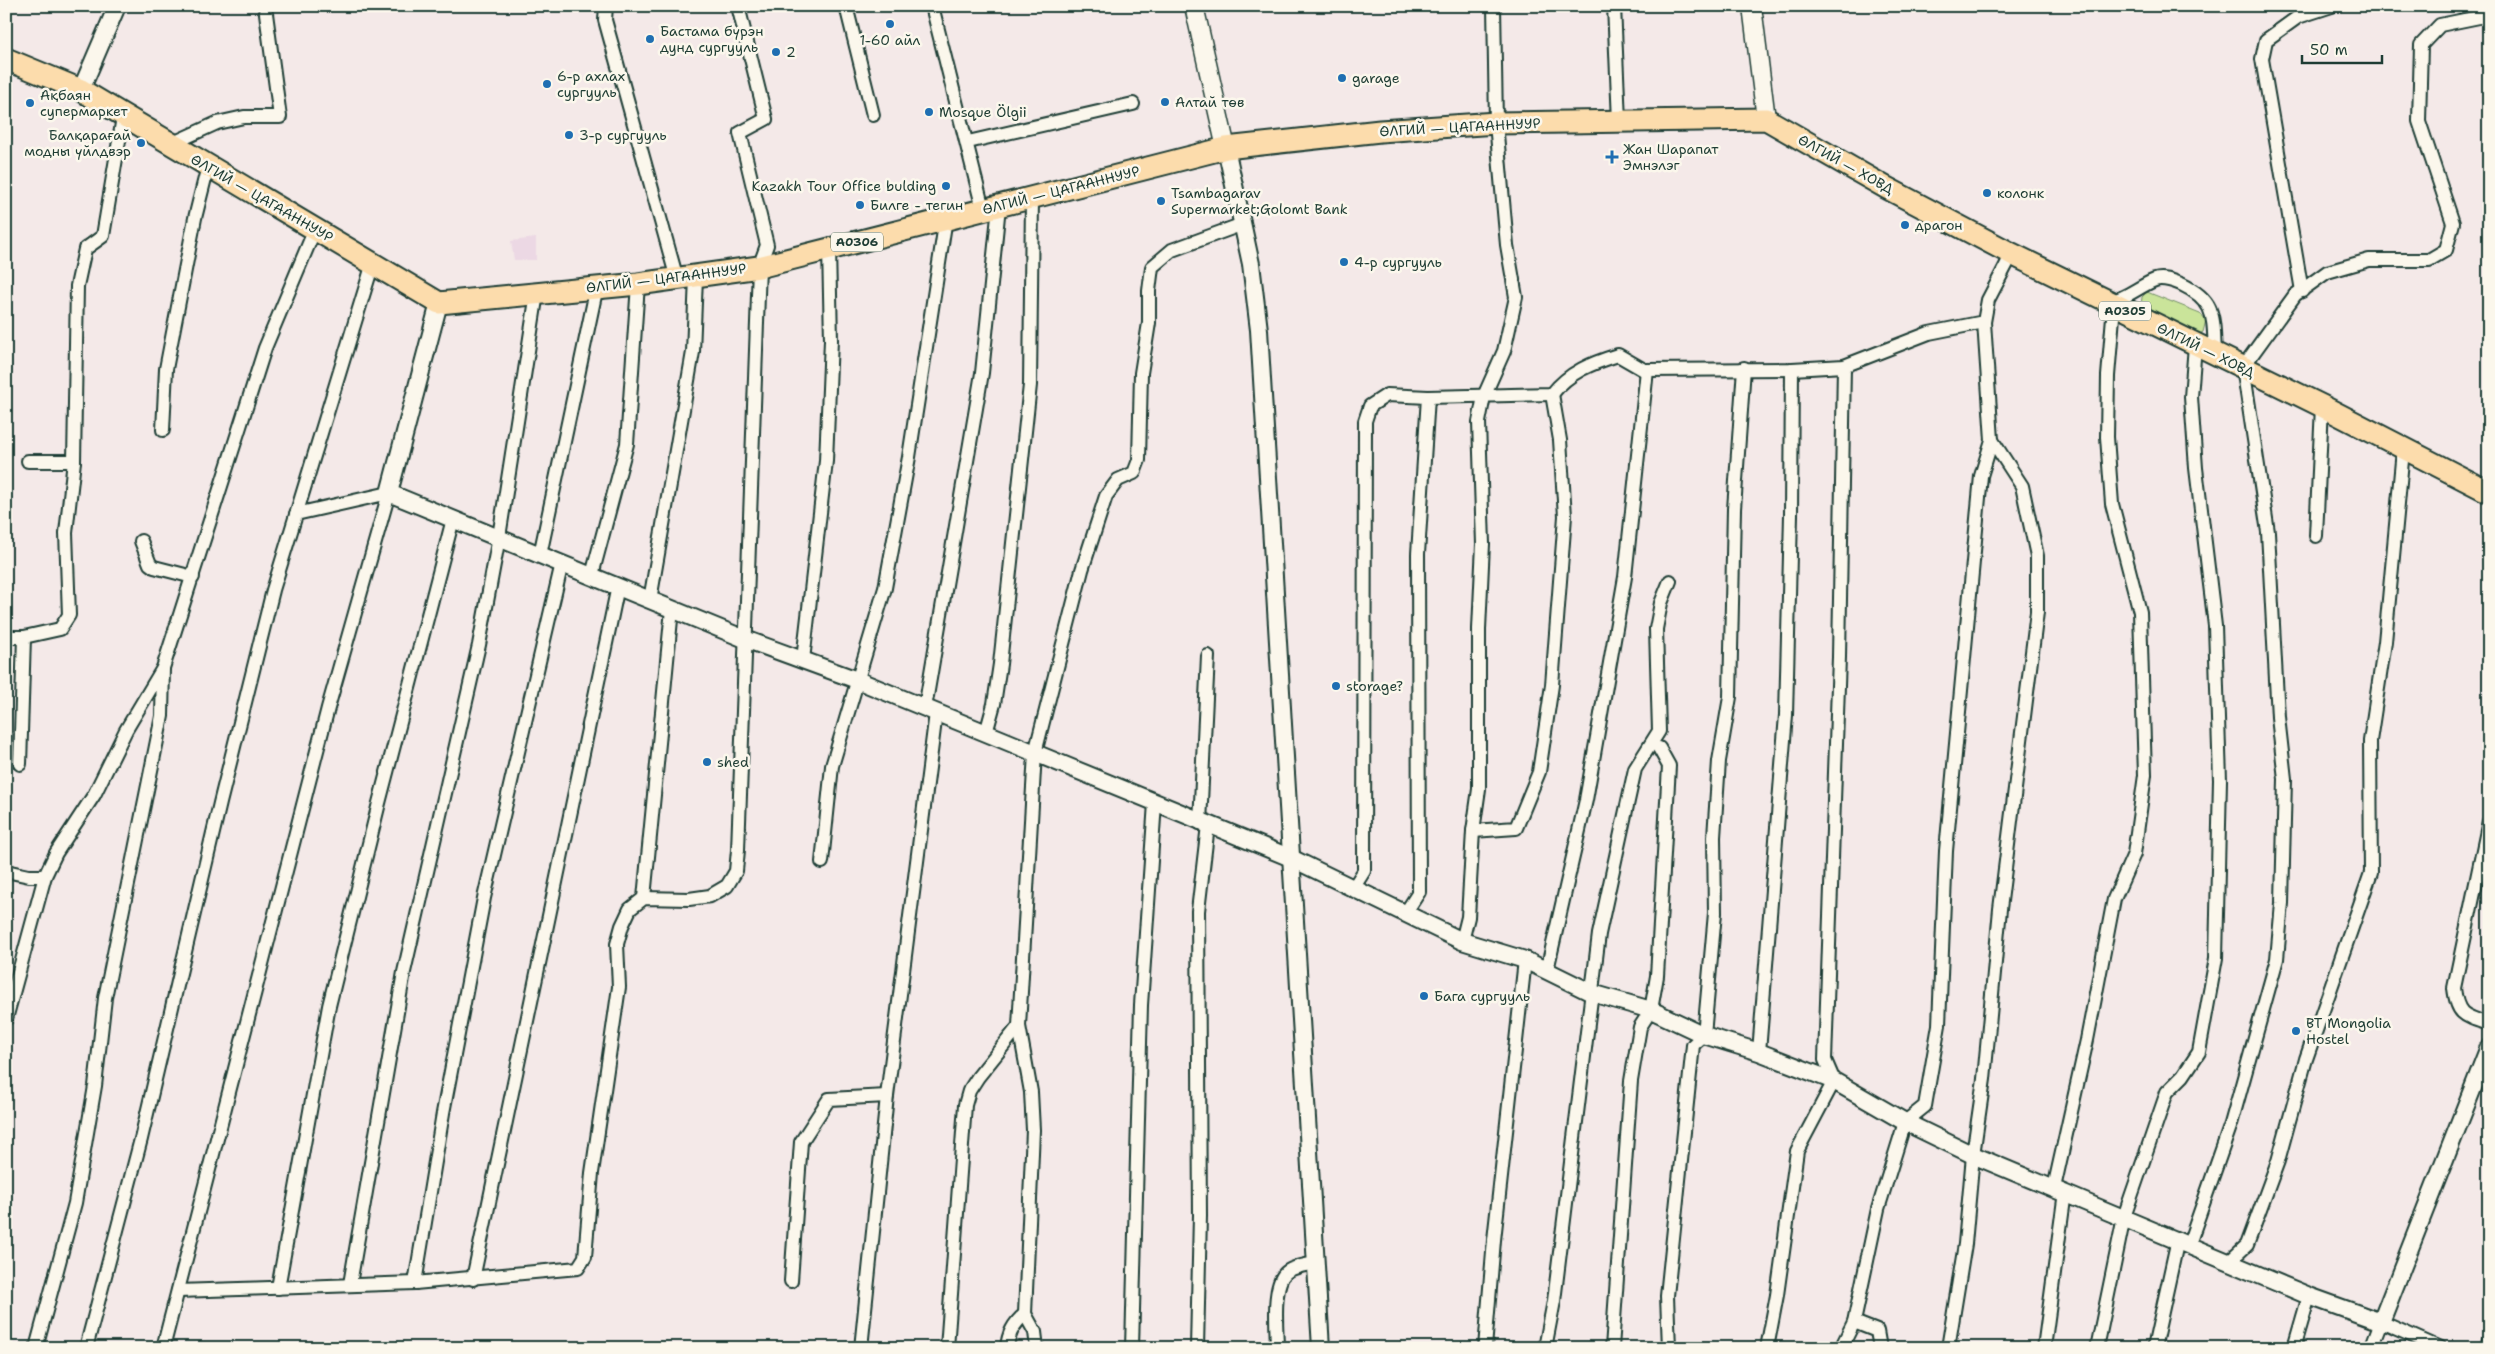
<svg xmlns="http://www.w3.org/2000/svg" width="2495" height="1354" font-family="'Shantell Sans',sans-serif">
  <style>
    .built { fill: #ecd8e4 }
    .green { fill: #cae49a; stroke: #749067 }
    .lines { fill: none; stroke-linecap: round; stroke-linejoin: round }
    .minor-casing { stroke: #1f3d34; stroke-width: 16 }
    .tertiary-casing { stroke: #1f3d34; stroke-width: 20 }
    .secondary-casing { stroke: #1f3d34; stroke-width: 21 }
    .trunk-casing { stroke: #1f3d34; stroke-width: 25 }
    .minor { stroke: #fbf7ec; stroke-width: 12 }
    .tertiary { stroke: #fbf7ec; stroke-width: 16 }
    .secondary { stroke: #fbf7ec; stroke-width: 18 }
    .trunk { stroke: #fcdcac; stroke-width: 21 }
    .poi-dot { fill: #1f6fb2; stroke: #fbf7ec; stroke-width: 2 }
    .labels { text-anchor: middle; dominant-baseline: central; stroke-width: 5; stroke-linejoin: round; paint-order: stroke }
    .shield { fill: #fbf7ec; stroke: #61756b; stroke-width: 1 }
    .shield-label { font-size: 12px; font-weight: bold; fill: #1f3d34 }
    .poi-label { font-size: 14px; fill: #1f3d34; stroke: #fbf7ec; text-anchor: start }
    .street-label { font-size: 14px; fill: #1f3d34; stroke: #fbf7ec }
  </style>
  <rect width="100%" height="100%" fill="#f4e9e8"/>
  <filter id="ink" filterUnits="userSpaceOnUse"><feTurbulence type="fractalNoise" baseFrequency=".02" numOctaves="2"/><feDisplacementMap in="SourceGraphic" scale="10" xChannelSelector="R" yChannelSelector="G"/><feConvolveMatrix kernelMatrix="1 2 1 2 8 2 1 2 1" color-interpolation-filters="sRGB"/></filter>
  <g filter="url(#ink)">
    <polygon class="built" points="536,238 536,260 514,260 511,241"/>
    <polygon class="green" points="2147,292 2200,313 2206,320 2203,332 2195,336 2141,306 2142,297"/>
    <g class="lines">
      <g class="minor-casing">
        <g id="minor">
          <polyline points="606,6 605,20 677,279"/>
          <polyline points="846,6 873,115"/>
          <polyline points="932,6 983,209"/>
          <polyline points="1614,6 1619,121"/>
          <polyline points="968,142 1133,104"/>
          <polyline points="171,144 217,123 244,117 280,117 265,6"/>
          <polyline points="2302,291 2262,59 2266,40 2298,17 2332,6"/>
          <path d="M2110 302C2129 297 2138 287 2155 280 2163 277 2173 281 2181 284 2217 301 2213 318 2215 354"/>
          <path d="M1428 397 1552 394C1569 372 1592 363 1618 355L1644 370 1792 369 1844 366 1929 333 1984 322 1988 300 2012 254"/>
          <polyline points="163,430 166,369 195,218 208,166"/>
          <polyline points="28,461 74,461"/>
          <polyline points="2316,536 2322,406"/>
          <polyline points="141,541 150,564 154,567 193,577"/>
          <polyline points="540,555 597,286"/>
          <polyline points="592,575 627,444 638,284"/>
          <polyline points="650,600 693,352 696,277"/>
          <polyline points="6,637 24,637 60,629 69,615 66,533 74,461 77,286 85,249 103,236 123,117"/>
          <polyline points="803,660 826,461 831,340 829,249"/>
          <polyline points="925,708 982,373 999,206"/>
          <polyline points="986,733 994,704 1000,664 1030,385 1032,198"/>
          <polyline points="20,764 24,637"/>
          <path d="M2489 821 2454 988C2457 1015 2464 1016 2489 1024"/>
          <polyline points="1200,823 1208,656"/>
          <polyline points="1473,831 1516,828 1539,772 1552,685 1565,516 1560,440 1552,394"/>
          <polyline points="822,862 832,766 885,588 909,457 946,218"/>
          <polyline points="6,871 29,876 45,876 56,853 94,795 126,730 163,668 265,348 315,229"/>
          <polyline points="1352,890 1364,871 1365,421 1370,406 1387,395 1428,397 1418,554 1419,892 1406,912"/>
          <polyline points="644,898 672,609"/>
          <polyline points="1462,941 1468,917 1473,831 1479,789 1479,629 1483,544 1479,422 1484,396 1504,351 1516,297 1507,245 1496,123 1494,6"/>
          <polyline points="1547,970 1586,800 1625,577 1647,370"/>
          <polyline points="6,1019 45,876"/>
          <polyline points="1759,1052 1786,715 1791,515 1792,369"/>
          <polyline points="2054,1188 2087,1040 2114,899 2134,854 2145,775 2140,612 2112,504 2107,437 2108,376 2114,305"/>
          <polyline points="2189,1244 2231,1124 2277,959 2282,903 2285,779 2278,717 2268,532 2243,367 2295,295 2327,272 2369,260 2429,260 2446,250 2453,223 2419,121 2421,45 2440,25 2489,15"/>
          <polyline points="2230,1261 2247,1245 2278,1161 2306,1059 2371,873 2370,741 2385,642 2403,450"/>
          <polyline points="473,1279 618,586"/>
          <polyline points="791,1281 801,1142 829,1099 887,1096"/>
          <polyline points="415,1283 443,1113 484,898 562,563"/>
          <polyline points="350,1284 404,972 479,645 499,537 537,293"/>
          <polyline points="278,1288 329,1006 379,803 453,519"/>
          <polyline points="178,1291 415,1283 578,1268 585,1257 592,1173 619,987 617,944 622,926 630,909 644,898 689,899 710,896 727,886 736,871 738,850 759,267 767,245 740,133 766,119 738,6"/>
          <polyline points="1025,1314 1035,1332 1037,1348"/>
          <polyline points="1854,1322 1877,1331 1880,1348"/>
          <polyline points="36,1348 75,1203 95,1086 105,998 162,716 163,668"/>
          <polyline points="86,1348 141,1139 220,803 273,590 373,263"/>
          <polyline points="163,1348 328,708 389,493 296,514"/>
          <polyline points="861,1348 887,1096 936,713"/>
          <polyline points="947,1348 965,1105 969,1091 978,1077 1019,1026 1035,753 1082,570 1106,496 1118,480 1134,473 1139,460 1141,373 1149,323 1149,291 1152,267 1172,250 1243,224"/>
          <path d="M1007 1348C1008 1333 1014 1323 1025 1314L1033 1130 1031 1092 1019 1026"/>
          <polyline points="1132,1348 1141,1005 1155,803"/>
          <polyline points="1197,1348 1200,1215 1198,911 1208,825"/>
          <path d="M1277 1348C1277 1329 1271 1282 1288 1271 1296 1266 1307 1265 1315 1263"/>
          <polyline points="1485,1348 1494,1240 1525,960"/>
          <polyline points="1545,1348 1554,1301 1599,934 1635,769 1659,731 1656,629 1661,603 1670,581"/>
          <polyline points="1612,1348 1631,1081 1640,1027 1651,1010 1657,976 1669,766 1659,748"/>
          <polyline points="1669,1348 1667,1296 1693,1045 1704,1035 1715,913 1714,837 1719,761 1730,697 1734,509 1744,368"/>
          <polyline points="1767,1348 1777,1295 1797,1151 1834,1081 1825,1060 1839,657 1844,366"/>
          <polyline points="1841,1348 1854,1322 1878,1209 1905,1122 1925,1106 1939,1025 1946,851 1981,476 1992,440 1984,322"/>
          <polyline points="1948,1348 1965,1244 1973,1155 1984,1079 2000,909 2037,612 2037,556 2022,486 1992,440"/>
          <polyline points="2044,1348 2065,1192"/>
          <polyline points="2097,1348 2124,1217 2167,1092 2183,1076 2199,1052 2216,958 2220,780 2215,626 2196,468 2191,397 2195,345"/>
          <polyline points="2154,1348 2178,1239"/>
          <polyline points="2294,1348 2309,1296"/>
          <polyline points="2371,1348 2381,1322 2440,1348"/>
          <polyline points="2487,1348 2489,1339"/>
        </g>
      </g>
      <g class="tertiary-casing">
        <g id="tertiary">
          <polyline points="81,90 117,6"/>
          <polyline points="1226,148 1251,264 1259,330 1321,1348"/>
          <polyline points="439,303 389,493 745,639 857,680 1291,858 1462,941 1525,960 1592,993 1651,1010 1704,1035 1759,1052 1834,1081 1905,1122 1973,1155 2309,1296 2381,1322 2489,1047"/>
        </g>
      </g>
      <g class="secondary-casing">
        <g id="secondary">
          <polyline points="1194,6 1226,148"/>
          <polyline points="1752,6 1766,119"/>
        </g>
      </g>
      <g class="trunk-casing">
        <polyline id="trunk" points="6,59 81,90 439,303 638,284 759,267 1226,148 1380,131 1496,123 1766,119 1885,187 2012,254 2322,406 2489,492"/>
      </g>
      <use href="#minor" class="minor"/>
      <use href="#tertiary" class="tertiary"/>
      <use href="#secondary" class="secondary"/>
      <use href="#trunk" class="trunk"/>
    </g>
  </g>
  <g class="poi-dot">
    <circle cx="890" cy="24" r="5"/>
    <circle cx="650" cy="39" r="5"/>
    <circle cx="776" cy="52" r="5"/>
    <circle cx="1342" cy="78" r="5"/>
    <circle cx="547" cy="84" r="5"/>
    <circle cx="1165" cy="102" r="5"/>
    <circle cx="30" cy="103" r="5"/>
    <circle cx="929" cy="112" r="5"/>
    <circle cx="569" cy="135" r="5"/>
    <circle cx="141" cy="143" r="5"/>
    <path d="M1609.5 149.5h5v5h5v5h-5v5h-5v-5h-5v-5h5z"/>
    <circle cx="946" cy="186" r="5"/>
    <circle cx="1987" cy="193" r="5"/>
    <circle cx="1161" cy="201" r="5"/>
    <circle cx="860" cy="205" r="5"/>
    <circle cx="1905" cy="225" r="5"/>
    <circle cx="1344" cy="262" r="5"/>
    <circle cx="1336" cy="686" r="5"/>
    <circle cx="707" cy="762" r="5"/>
    <circle cx="1424" cy="996" r="5"/>
    <circle cx="2296" cy="1031" r="5"/>
  </g>
  <g class="labels">
    <g class="shield">
      <rect x="831" y="232.5" width="52" height="19" rx="4"/>
      <rect x="2099" y="301.5" width="52" height="19" rx="4"/>
    </g>
    <g class="shield-label">
      <text x="857" y="242">A0306</text>
      <text x="2125" y="311">A0305</text>
    </g>
    <g class="poi-label">
      <text x="660" y="31">Бастама бүрэн<tspan x="660" dy="16">дунд сургууль</tspan></text>
      <text x="890" y="40" text-anchor="middle">1-60 айл</text>
      <text x="786" y="52">2</text>
      <text x="557" y="76">6-р ахлах<tspan x="557" dy="16">сургууль</tspan></text>
      <text x="1352" y="78">garage</text>
      <text x="40" y="95">Ақбаян<tspan x="40" dy="16">супермаркет</tspan></text>
      <text x="1175" y="102">Алтай төв</text>
      <text x="939" y="112">Mosque Ölgii</text>
      <text x="131" y="135" text-anchor="end">Балқарағай<tspan x="131" dy="16">модны үйлдвэр</tspan></text>
      <text x="579" y="135">3-р сургууль</text>
      <text x="1623" y="149">Жан Шарапат<tspan x="1623" dy="16">Эмнэлэг</tspan></text>
      <text x="936" y="186" text-anchor="end">Kazakh Tour Office bulding</text>
      <text x="1171" y="193">Tsambagarav<tspan x="1171" dy="16">Supermarket;Golomt Bank</tspan></text>
      <text x="1997" y="193">колонк</text>
      <text x="870" y="205">Билге - тегин</text>
      <text x="1915" y="225">драгон</text>
      <text x="1354" y="262">4-р сургууль</text>
      <text x="1346" y="686">storage?</text>
      <text x="717" y="762">shed</text>
      <text x="1434" y="996">Бага сургууль</text>
      <text x="2306" y="1023">BT Mongolia<tspan x="2306" dy="16">Hostel</tspan></text>
    </g>
    <g class="street-label">
      <text transform="translate(1460 127) rotate(-3)">ӨЛГИЙ — ЦАГААННУУР</text>
      <text transform="translate(1846 164) rotate(29)">ӨЛГИЙ — ХОВД</text>
      <text transform="translate(1061 190) rotate(-14)">ӨЛГИЙ — ЦАГААННУУР</text>
      <text transform="translate(262 198) rotate(30)">ӨЛГИЙ — ЦАГААННУУР</text>
      <text transform="translate(666 278) rotate(-7)">ӨЛГИЙ — ЦАГААННУУР</text>
      <text transform="translate(2206 350) rotate(26)">ӨЛГИЙ — ХОВД</text>
    </g>
  </g>
  <rect width="2495" height="1354" fill="none" stroke="#fbf7ec" stroke-width="25"/>
  <rect x="12" y="12" width="2470" height="1329" fill="none" stroke="#1f3d34" stroke-width="2" filter="url(#ink)"/>
  <path d="M2302 55v8h80v-8" fill="none" stroke="#1f3d34" stroke-width="2.5"/>
  <text x="2310" y="55" font-size="15" fill="#1f3d34" stroke="#fbf7ec" stroke-width="4" paint-order="stroke">50 m</text>
</svg>
